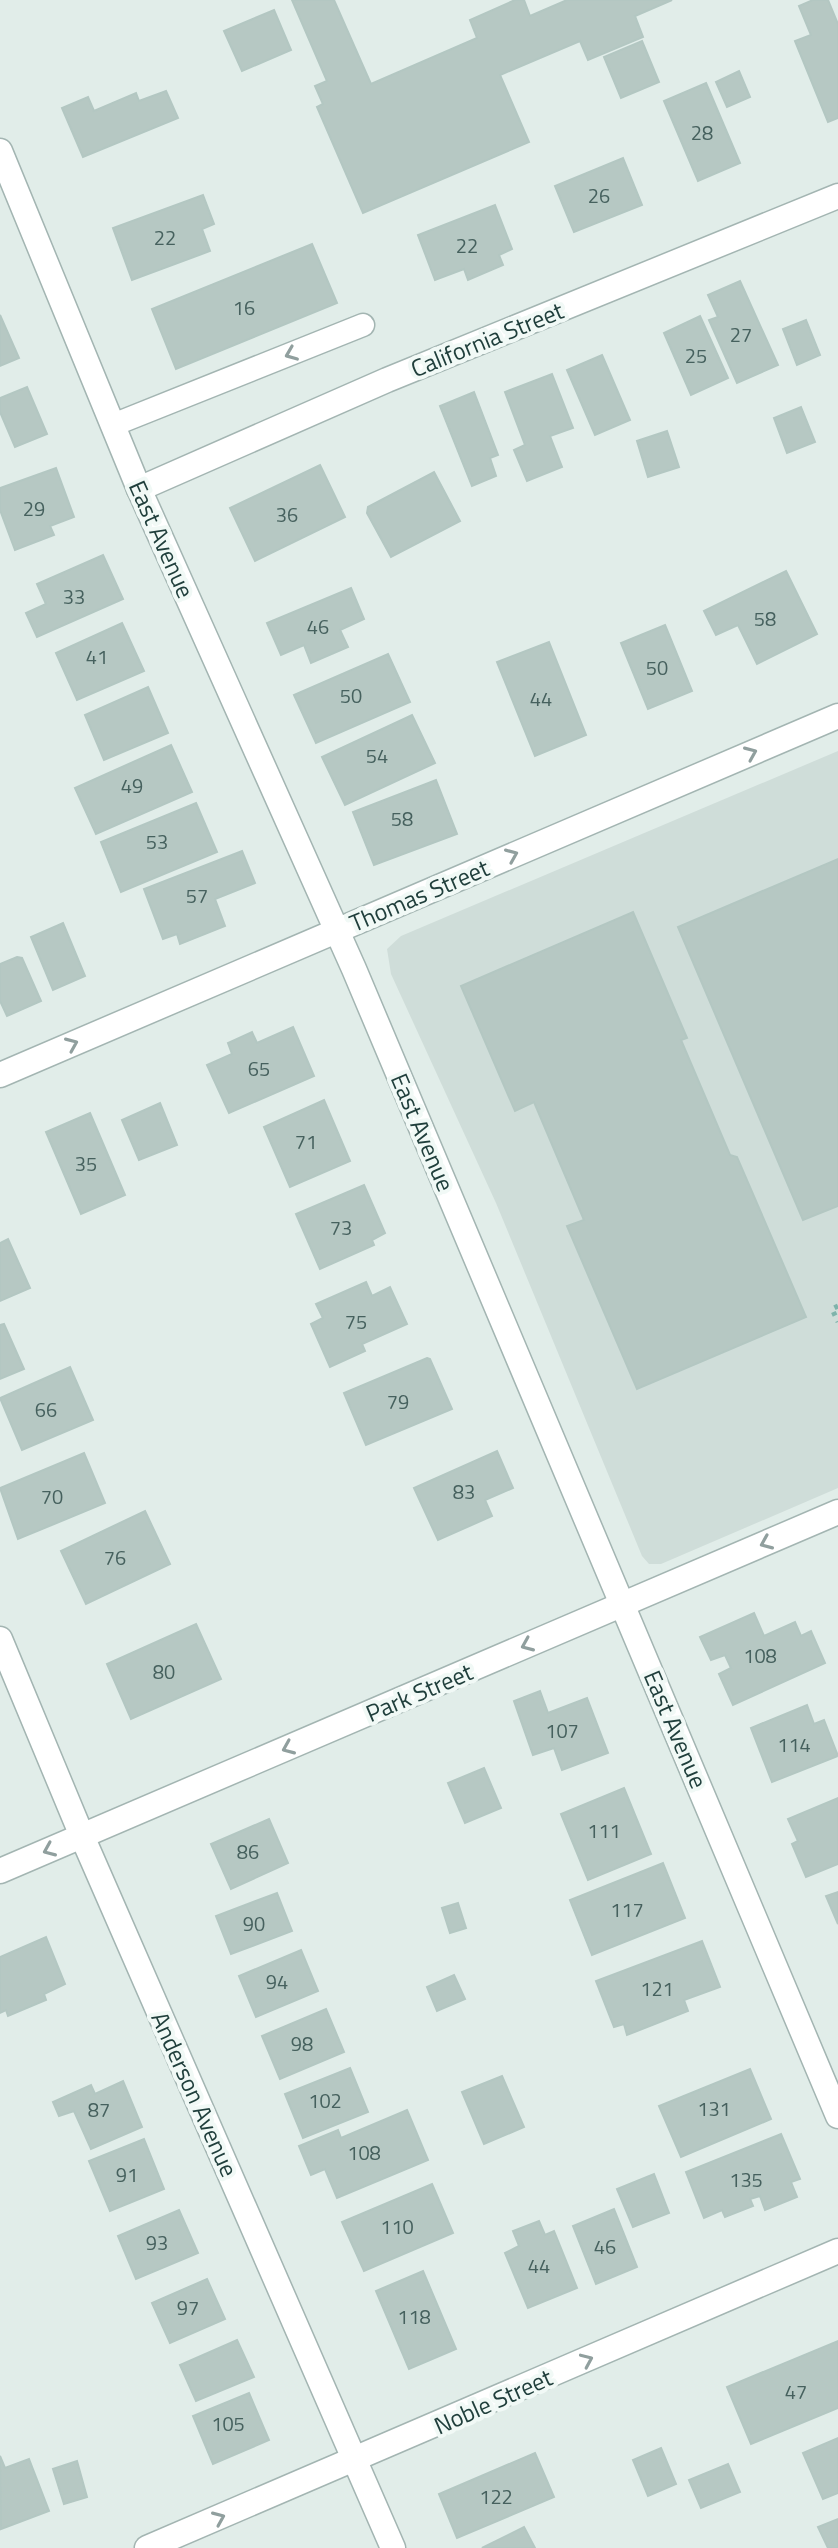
<svg xmlns="http://www.w3.org/2000/svg" width="838" height="2548" font-family="'Titillium Web',sans-serif">
  <style>
    .built { fill: #cfddd9 }
    .building { fill: #b6c8c3; stroke: #b3c7c2; stroke-width: 2 }
    .lines { fill: none; stroke-linecap: round; stroke-linejoin: round }
    .service-casing { stroke: #a3b5b2; stroke-width: 25 }
    .minor-casing { stroke: #a3b5b2; stroke-width: 27 }
    .path { stroke: #7fb3ab; stroke-width: 5; stroke-dasharray: 4 6; stroke-linecap: butt }
    .service { stroke: #fff; stroke-width: 22 }
    .minor { stroke: #fff; stroke-width: 24 }
    .oneway { stroke: #909f9e }
    .labels { text-anchor: middle; dominant-baseline: central; stroke-width: 8; stroke-linejoin: round; paint-order: stroke }
    .number-label { font-size: 20px; fill: #46615e }
    .street-label { font-size: 24px; fill: #203f3c; stroke: #f1f9f6 }
  </style>
  <rect width="100%" height="100%" fill="#e1ede9"/>
  <polygon class="built" points="838,751 838,1488 661,1564 649,1564 642,1556 496,1203 391,974 387,949 401,936"/>
  <g class="building">
    <polygon points="292,0 334,0 371,84 477,38 470,20 515,0 524,0 530,16 567,0 672,0 635,16 643,37 588,60 580,41 500,75 529,142 363,213 317,107 323,104 315,86 327,81"/>
    <polygon points="813,0 828,0 838,24 838,118 828,122 795,41 811,35 799,6"/>
    <polygon points="274,10 291,50 242,71 224,31"/>
    <polygon points="642,41 659,82 621,98 604,57"/>
    <polygon points="739,71 750,97 727,107 716,82"/>
    <polygon points="706,83 740,163 698,181 664,101"/>
    <polygon points="166,91 178,118 83,157 62,108 88,97 94,111 136,93 139,101"/>
    <polygon points="623,158 642,205 574,232 555,186"/>
    <polygon points="203,195 214,224 202,229 210,251 132,280 113,228"/>
    <polygon points="495,205 512,249 499,255 503,265 468,280 464,269 435,280 418,235"/>
    <polygon points="312,244 337,303 176,369 152,309"/>
    <polygon points="740,281 778,365 737,383 709,320 718,317 708,295"/>
    <polygon points="0,315 19,358 0,366"/>
    <polygon points="700,316 728,378 691,395 664,333"/>
    <polygon points="806,320 820,355 797,365 783,329"/>
    <polygon points="602,355 630,420 595,435 567,370"/>
    <polygon points="552,374 573,428 550,436 562,467 527,481 514,450 525,445 505,392"/>
    <polygon points="27,387 47,434 15,447 0,412 0,398"/>
    <polygon points="474,392 498,455 490,458 496,476 472,486 440,406"/>
    <polygon points="801,407 815,442 787,453 774,418"/>
    <polygon points="667,431 679,467 648,477 637,441"/>
    <polygon points="320,465 345,517 255,561 230,508"/>
    <polygon points="56,468 74,517 50,526 54,535 15,550 0,510 0,488"/>
    <polygon points="434,472 460,521 391,557 367,513 368,507"/>
    <polygon points="103,555 123,599 37,637 26,613 46,604 37,584"/>
    <polygon points="786,571 817,634 757,664 738,625 716,635 704,611"/>
    <polygon points="351,588 364,619 340,630 348,647 311,663 304,645 281,655 267,623"/>
    <polygon points="122,623 144,671 77,700 56,653"/>
    <polygon points="665,625 692,691 648,709 621,643"/>
    <polygon points="549,642 586,735 535,756 497,662"/>
    <polygon points="388,654 410,702 316,743 294,695"/>
    <polygon points="148,687 168,733 104,760 85,715"/>
    <polygon points="412,715 435,763 345,805 322,757"/>
    <polygon points="171,745 192,792 96,834 75,788"/>
    <polygon points="436,780 457,834 374,865 353,812"/>
    <polygon points="196,803 217,852 121,892 101,842"/>
    <polygon points="242,851 255,883 215,899 225,926 180,944 177,934 163,939 144,889"/>
    <polygon points="838,859 838,1206 803,1220 678,927"/>
    <polygon points="633,912 687,1038 681,1040 730,1155 737,1157 806,1317 637,1389 567,1226 584,1220 534,1102 515,1111 461,986"/>
    <polygon points="63,923 85,976 53,990 31,937"/>
    <polygon points="17,957 22,958 41,1001 7,1016 0,1001 0,964"/>
    <polygon points="293,1027 314,1076 229,1113 207,1065 232,1054 228,1043 252,1032 257,1043"/>
    <polygon points="324,1100 350,1161 290,1187 264,1127"/>
    <polygon points="160,1103 177,1145 139,1160 122,1120"/>
    <polygon points="90,1113 125,1195 81,1214 46,1132"/>
    <polygon points="364,1185 385,1233 372,1240 374,1245 320,1269 296,1214"/>
    <polygon points="8,1239 30,1288 0,1301 0,1243"/>
    <polygon points="366,1282 372,1296 390,1287 407,1324 362,1344 365,1351 330,1367 311,1324 323,1318 316,1304"/>
    <polygon points="4,1324 24,1369 0,1379 0,1325"/>
    <polygon points="427,1358 430,1359 452,1409 366,1445 344,1393"/>
    <polygon points="70,1367 93,1420 22,1450 0,1398"/>
    <polygon points="497,1451 513,1488 485,1500 492,1516 438,1540 414,1488"/>
    <polygon points="84,1453 105,1503 18,1539 0,1488"/>
    <polygon points="145,1511 170,1564 86,1604 61,1551"/>
    <polygon points="754,1613 764,1636 795,1622 801,1636 811,1631 825,1663 733,1705 719,1674 731,1668 725,1655 711,1660 700,1637"/>
    <polygon points="196,1624 221,1679 131,1719 107,1664"/>
    <polygon points="540,1691 548,1713 587,1698 608,1753 562,1770 554,1748 533,1755 514,1701"/>
    <polygon points="807,1705 814,1724 824,1720 838,1756 772,1782 751,1728"/>
    <polygon points="484,1768 501,1808 465,1823 448,1783"/>
    <polygon points="624,1788 651,1854 588,1880 561,1814"/>
    <polygon points="838,1798 838,1864 806,1877 792,1844 798,1841 788,1819"/>
    <polygon points="269,1819 288,1863 231,1889 211,1844"/>
    <polygon points="663,1863 685,1918 592,1955 570,1900"/>
    <polygon points="838,1892 838,1924 826,1896"/>
    <polygon points="277,1893 292,1931 231,1954 216,1916"/>
    <polygon points="458,1903 466,1928 450,1933 442,1908"/>
    <polygon points="46,1937 65,1984 44,1994 46,2000 8,2016 6,2010 0,2013 0,1957"/>
    <polygon points="702,1941 720,1987 684,2000 688,2011 627,2035 624,2024 614,2027 596,1981"/>
    <polygon points="301,1950 318,1991 256,2017 239,1976"/>
    <polygon points="454,1975 465,1999 437,2011 427,1987"/>
    <polygon points="326,2009 344,2052 280,2079 262,2036"/>
    <polygon points="350,2068 368,2112 303,2138 285,2094"/>
    <polygon points="750,2069 771,2119 681,2157 659,2106"/>
    <polygon points="502,2076 524,2127 484,2144 462,2092"/>
    <polygon points="123,2081 142,2127 91,2149 74,2111 59,2116 53,2102 91,2085 95,2094"/>
    <polygon points="407,2110 428,2160 337,2198 325,2169 311,2175 299,2146 338,2130 341,2138"/>
    <polygon points="781,2134 800,2179 791,2182 797,2197 765,2210 760,2196 750,2199 753,2206 725,2217 722,2210 704,2218 686,2172"/>
    <polygon points="144,2139 164,2189 110,2211 89,2161"/>
    <polygon points="654,2174 669,2213 633,2227 617,2189"/>
    <polygon points="432,2184 453,2233 364,2271 342,2222"/>
    <polygon points="614,2209 637,2267 596,2284 573,2226"/>
    <polygon points="179,2210 198,2253 136,2279 118,2236"/>
    <polygon points="539,2221 545,2235 554,2231 577,2288 528,2308 505,2253 519,2246 513,2231"/>
    <polygon points="423,2271 456,2349 409,2369 376,2291"/>
    <polygon points="207,2279 225,2319 170,2343 152,2303"/>
    <polygon points="237,2340 254,2377 196,2401 180,2365"/>
    <polygon points="838,2341 838,2408 751,2444 727,2387"/>
    <polygon points="249,2393 269,2440 213,2464 193,2416"/>
    <polygon points="838,2438 838,2493 823,2499 803,2453"/>
    <polygon points="661,2448 676,2484 648,2496 633,2460"/>
    <polygon points="535,2453 554,2497 457,2538 439,2494"/>
    <polygon points="0,2456 5,2468 29,2459 49,2511 1,2529"/>
    <polygon points="77,2461 87,2497 64,2504 53,2469"/>
    <polygon points="728,2464 740,2492 701,2508 689,2480"/>
    <polygon points="838,2519 838,2548 828,2548 818,2527"/>
    <polygon points="524,2527 535,2548 482,2548"/>
  </g>
  <g class="lines">
    <g class="service-casing">
      <polyline id="service" points="113,425 363,325"/>
    </g>
    <g class="minor-casing">
      <g id="minor">
        <polyline points="0,151 139,489 354,969 838,2116"/>
        <polyline points="139,489 387,380 838,196"/>
        <polyline points="0,1075 838,716"/>
        <polyline points="0,1639 82,1836 393,2548"/>
        <polyline points="0,1871 838,1512"/>
        <polyline points="147,2548 838,2251"/>
      </g>
    </g>
    <polyline class="path" points="838,1306 832,1309 838,1322"/>
    <use href="#service" class="service"/>
    <use href="#minor" class="minor"/>
  </g>
  <defs><path id="oneway-chevron" d="M-2-3.5L2.5 0L-2 3.5" fill="none" stroke-width="1.6" stroke-linecap="round" stroke-linejoin="round" transform="scale(2)"/></defs>
  <g class="oneway">
    <use href="#oneway-chevron" transform="translate(291 354) rotate(158)"/>
    <use href="#oneway-chevron" transform="translate(751 753) rotate(-23)"/>
    <use href="#oneway-chevron" transform="translate(512 855) rotate(-23)"/>
    <use href="#oneway-chevron" transform="translate(72 1044) rotate(-23)"/>
    <use href="#oneway-chevron" transform="translate(766 1543) rotate(157)"/>
    <use href="#oneway-chevron" transform="translate(527 1645) rotate(157)"/>
    <use href="#oneway-chevron" transform="translate(288 1748) rotate(157)"/>
    <use href="#oneway-chevron" transform="translate(49 1850) rotate(157)"/>
    <use href="#oneway-chevron" transform="translate(587 2360) rotate(-24)"/>
    <use href="#oneway-chevron" transform="translate(219 2518) rotate(-23)"/>
  </g>
  <g class="labels">
    <g class="number-label">
      <text x="702" y="132">28</text>
      <text x="599" y="195">26</text>
      <text x="165" y="237">22</text>
      <text x="467" y="245">22</text>
      <text x="244" y="307">16</text>
      <text x="741" y="334">27</text>
      <text x="696" y="355">25</text>
      <text x="34" y="508">29</text>
      <text x="287" y="514">36</text>
      <text x="74" y="596">33</text>
      <text x="765" y="618">58</text>
      <text x="318" y="626">46</text>
      <text x="97" y="656">41</text>
      <text x="657" y="667">50</text>
      <text x="351" y="695">50</text>
      <text x="541" y="698">44</text>
      <text x="377" y="755">54</text>
      <text x="132" y="785">49</text>
      <text x="402" y="818">58</text>
      <text x="157" y="841">53</text>
      <text x="197" y="895">57</text>
      <text x="259" y="1068">65</text>
      <text x="306" y="1141">71</text>
      <text x="86" y="1163">35</text>
      <text x="341" y="1227">73</text>
      <text x="356" y="1321">75</text>
      <text x="398" y="1401">79</text>
      <text x="46" y="1409">66</text>
      <text x="464" y="1491">83</text>
      <text x="52" y="1496">70</text>
      <text x="115" y="1557">76</text>
      <text x="760" y="1655">108</text>
      <text x="164" y="1671">80</text>
      <text x="562" y="1730">107</text>
      <text x="794" y="1744">114</text>
      <text x="604" y="1830">111</text>
      <text x="248" y="1851">86</text>
      <text x="627" y="1909">117</text>
      <text x="254" y="1923">90</text>
      <text x="277" y="1981">94</text>
      <text x="657" y="1988">121</text>
      <text x="302" y="2043">98</text>
      <text x="325" y="2100">102</text>
      <text x="714" y="2108">131</text>
      <text x="99" y="2109">87</text>
      <text x="364" y="2152">108</text>
      <text x="127" y="2174">91</text>
      <text x="746" y="2179">135</text>
      <text x="397" y="2226">110</text>
      <text x="157" y="2242">93</text>
      <text x="605" y="2246">46</text>
      <text x="539" y="2265">44</text>
      <text x="188" y="2307">97</text>
      <text x="414" y="2316">118</text>
      <text x="796" y="2391">47</text>
      <text x="228" y="2423">105</text>
      <text x="496" y="2496">122</text>
    </g>
    <g class="street-label">
      <text transform="translate(487 339) rotate(-22)">California Street</text>
      <text transform="translate(162 539) rotate(66)">East Avenue</text>
      <text transform="translate(419 895) rotate(-23)">Thomas Street</text>
      <text transform="translate(423 1132) rotate(67)">East Avenue</text>
      <text transform="translate(419 1692) rotate(-23)">Park Street</text>
      <text transform="translate(676 1729) rotate(67)">East Avenue</text>
      <text transform="translate(195 2094) rotate(66)">Anderson Avenue</text>
      <text transform="translate(493 2401) rotate(-24)">Noble Street</text>
    </g>
  </g>
</svg>
